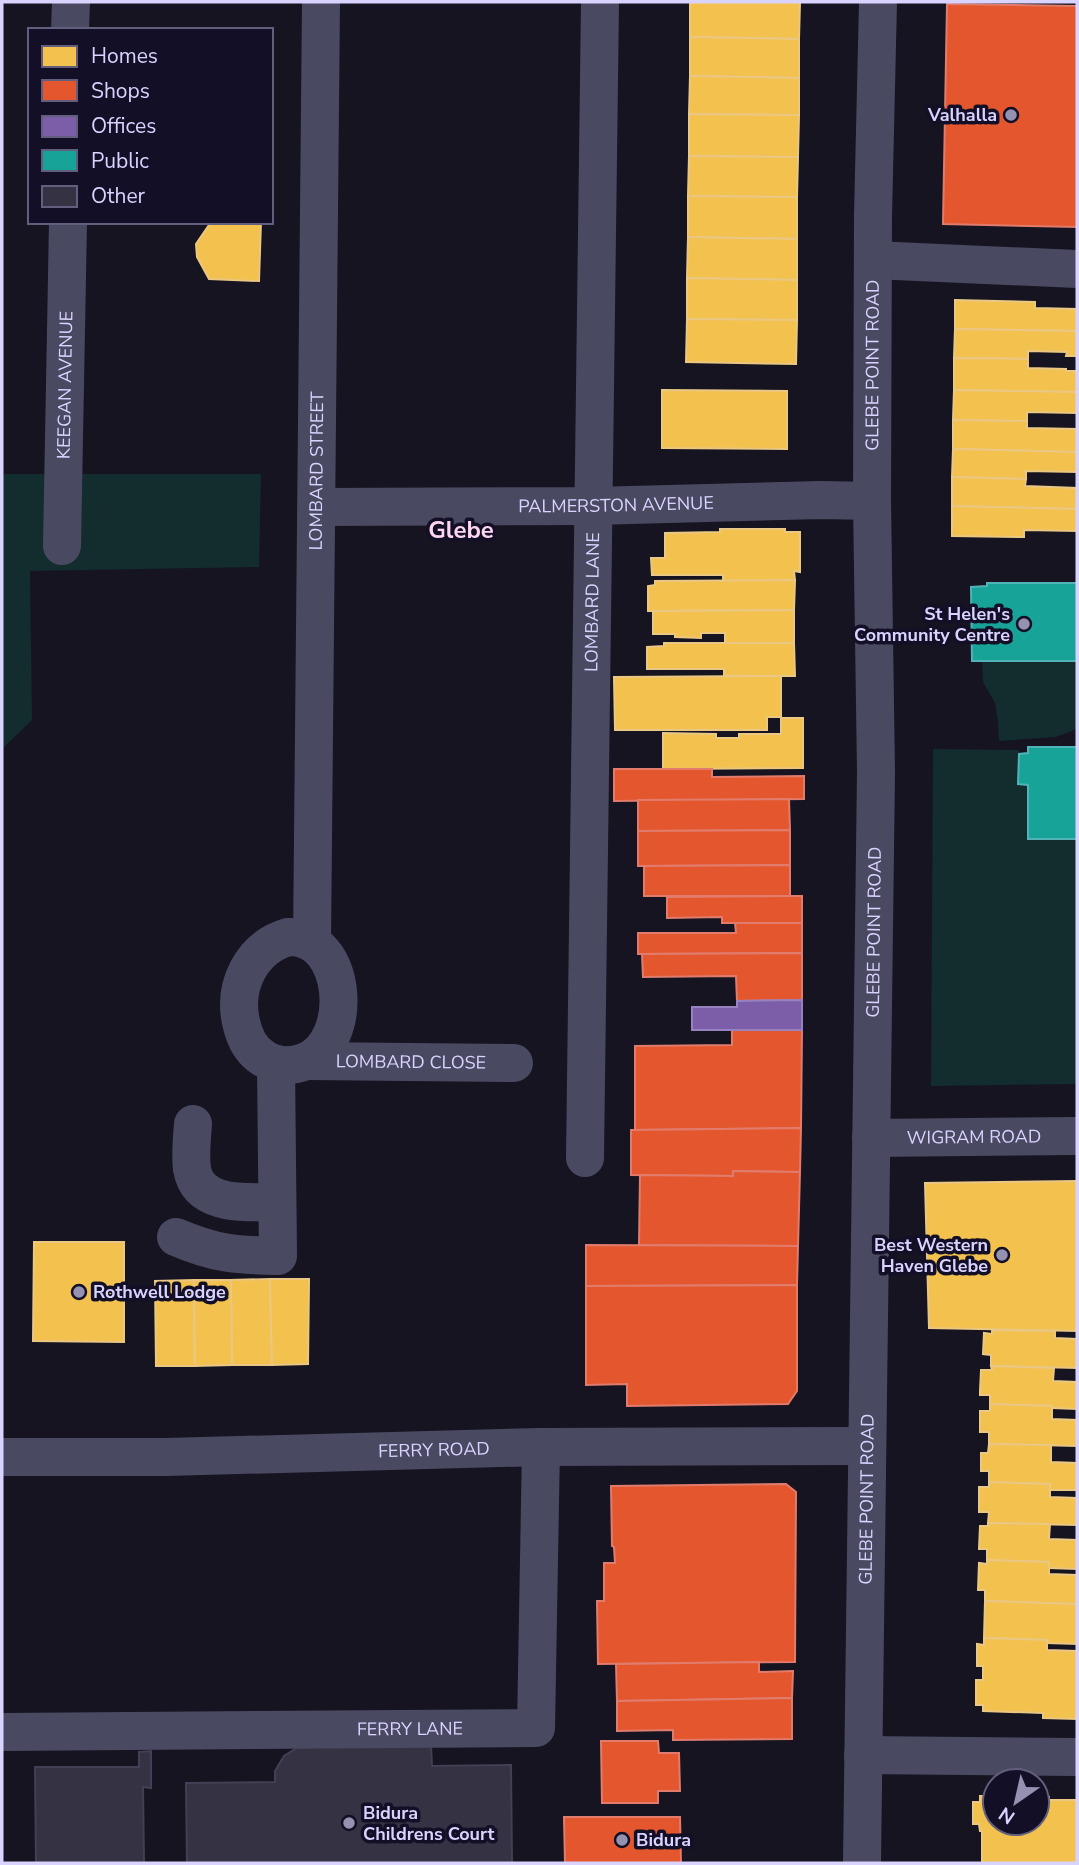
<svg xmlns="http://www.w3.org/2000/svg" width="1079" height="1865" font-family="'Nunito Sans',sans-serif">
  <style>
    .green { fill: #132c2d }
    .homes { fill: #f2c14e; stroke: #eac783; stroke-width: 2 }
    .shops { fill: #e4572e; stroke: #e17c6d; stroke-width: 2 }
    .offices { fill: #7b5ea7; stroke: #9781c1; stroke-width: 2 }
    .public { fill: #17a398; stroke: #51b2b7; stroke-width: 2 }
    .building { fill: #343243; stroke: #433f54; stroke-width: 2 }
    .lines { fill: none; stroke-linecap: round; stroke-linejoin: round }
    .minor { stroke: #4a4962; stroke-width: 38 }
    .poi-dot { fill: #9591b1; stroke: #130f26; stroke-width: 2.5 }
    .labels { text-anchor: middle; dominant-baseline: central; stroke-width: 7; stroke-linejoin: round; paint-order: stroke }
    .poi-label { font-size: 18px; font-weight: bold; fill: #d9d4ff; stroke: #130f26; text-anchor: end }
    .street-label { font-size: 18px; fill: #d9d4ff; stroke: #130f26 }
    .district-label { font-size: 24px; font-weight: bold; fill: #ffd6f0; stroke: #130f26 }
  </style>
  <rect width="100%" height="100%" fill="#161421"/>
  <g class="green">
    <polygon points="2,474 261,474 259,567 30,571 32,720 2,749"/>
    <polygon points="982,661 1077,661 1077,729 1056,737 999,741 998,722 995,703 983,682"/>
    <polygon points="933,749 1019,750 1019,784 1028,785 1028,839 1077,839 1077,1084 931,1086"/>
  </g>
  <g class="homes">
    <polygon points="690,2 800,2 799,39 690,37"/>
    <polygon points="690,37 799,39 799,78 690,76"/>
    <polygon points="690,76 799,78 799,115 689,114"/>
    <polygon points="689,114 799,115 798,157 689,156"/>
    <polygon points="689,156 798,157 797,197 688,196"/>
    <polygon points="688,196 797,197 797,239 688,237"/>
    <polygon points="211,222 261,222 259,281 209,279 197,257 196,244"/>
    <polygon points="688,237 797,239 797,280 687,278"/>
    <polygon points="687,278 797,280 797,320 687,319"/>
    <polygon points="955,300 1035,302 1035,308 1077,309 1077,331 955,329"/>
    <polygon points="687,319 797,320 796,364 686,362"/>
    <polygon points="955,329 1077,331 1077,356 1066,356 1067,352 1028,351 1028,359 954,358"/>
    <polygon points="954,358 1028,359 1028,368 1066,369 1066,371 1077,371 1077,392 954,390"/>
    <polygon points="662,390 787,391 787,449 662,448"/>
    <polygon points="954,390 1077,392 1077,413 1027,412 1027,421 953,420"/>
    <polygon points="953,420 1027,421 1027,428 1077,429 1077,452 953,449"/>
    <polygon points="953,449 1077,452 1077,472 1026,471 1026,479 952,477"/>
    <polygon points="952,477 1026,479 1025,486 1077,488 1077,509 952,506"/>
    <polygon points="952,506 1077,509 1077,531 1024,530 1024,537 952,536"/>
    <polygon points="720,529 785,529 785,532 800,532 800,572 794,571 795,580 723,581 723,575 652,575 651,558 665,558 665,533 720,532"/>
    <polygon points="795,580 794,610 648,611 648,586 655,585 655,581"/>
    <polygon points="794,610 794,643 725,643 725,633 701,633 701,638 675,637 675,634 653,634 653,611"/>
    <polygon points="664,643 794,643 795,676 724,676 724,669 647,669 647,647 664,646"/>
    <polygon points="781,676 781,717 767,717 767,730 615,730 614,677"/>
    <polygon points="781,718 803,718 803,768 663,769 663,733 716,734 716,738 739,738 739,734 781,734"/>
    <polygon points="1077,1181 1077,1331 929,1328 925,1183"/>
    <polygon points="34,1242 124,1242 124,1342 33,1341"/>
    <polygon points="270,1279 272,1365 232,1365 231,1280"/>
    <polygon points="270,1279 309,1279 308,1364 272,1365"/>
    <polygon points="194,1280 195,1366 156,1366 155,1281"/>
    <polygon points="194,1280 231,1280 232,1365 195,1366"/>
    <polygon points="992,1330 1055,1331 1055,1338 1077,1339 1077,1368 991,1366 991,1355 983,1354 984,1333 992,1334"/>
    <polygon points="991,1366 1054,1368 1053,1381 1077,1382 1077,1409 1052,1408 1052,1406 990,1404 990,1395 980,1395 980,1391 981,1370 992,1370"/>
    <polygon points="990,1404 1052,1406 1052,1419 1077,1420 1077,1446 989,1444 989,1432 980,1432 980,1411 990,1411"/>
    <polygon points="989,1444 1051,1445 1051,1462 1077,1463 1077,1490 1050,1490 1050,1484 989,1482 989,1471 981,1471 981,1453 988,1453"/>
    <polygon points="989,1482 1050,1484 1050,1497 1077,1498 1077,1525 988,1523 989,1512 979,1512 979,1487 989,1487"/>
    <polygon points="988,1523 1050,1524 1049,1539 1077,1540 1077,1569 1049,1568 1049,1562 987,1560 987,1549 979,1549 980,1526 988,1526"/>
    <polygon points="987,1560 1049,1562 1049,1574 1077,1575 1077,1604 985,1601 985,1590 978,1590 979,1563 987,1564"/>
    <polygon points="985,1601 1077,1604 1077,1644 1047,1643 1047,1640 984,1638"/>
    <polygon points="984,1638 1047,1640 1047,1650 1077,1651 1077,1719 1043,1718 1043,1713 983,1711 983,1705 976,1705 976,1680 983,1680 983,1666 977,1666 977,1644 984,1645"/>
    <polygon points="980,1796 995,1796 995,1823 1037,1823 1037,1797 1049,1797 1049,1800 1077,1800 1077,1863 982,1863 982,1831 980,1831 979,1824 973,1824 973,1802 980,1802"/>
  </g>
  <g class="shops">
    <polygon points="947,4 1077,6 1077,227 943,224"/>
    <polygon points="614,769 712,769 712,777 804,776 804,799 614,801"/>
    <polygon points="789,799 790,830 638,831 638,800"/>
    <polygon points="790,830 790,865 638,866 638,831"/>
    <polygon points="790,865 790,896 644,896 644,866"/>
    <polygon points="790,896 802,896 802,923 722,923 722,917 667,918 667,897"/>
    <polygon points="735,923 802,923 802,953 638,954 638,933 736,933"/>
    <polygon points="802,953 802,1000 737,1001 736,976 643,977 642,954"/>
    <polygon points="732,1030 802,1030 801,1128 635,1130 635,1046 732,1045"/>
    <polygon points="801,1128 800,1172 733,1171 733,1176 631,1175 631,1130"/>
    <polygon points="733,1171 800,1172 798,1246 639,1245 640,1175 733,1176"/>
    <polygon points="586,1245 798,1246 797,1285 586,1286"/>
    <polygon points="797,1285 797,1391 788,1404 627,1406 627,1384 586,1385 586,1286"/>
    <polygon points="786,1484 796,1492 795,1662 598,1664 597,1601 604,1601 604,1563 615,1563 614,1547 612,1546 611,1486"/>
    <polygon points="759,1662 759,1672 793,1671 792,1698 617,1701 616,1664"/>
    <polygon points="792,1698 792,1739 673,1740 673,1730 617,1731 617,1701"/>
    <polygon points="601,1741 658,1741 659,1753 679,1753 680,1791 658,1791 658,1803 602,1803"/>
    <polygon points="564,1817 680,1817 681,1863 565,1863"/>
  </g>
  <polygon class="offices" points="802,1000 802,1030 692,1030 692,1007 737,1007 737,1001"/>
  <g class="public">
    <polygon points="987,583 1077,583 1077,661 972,661 971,587 987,586"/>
    <polygon points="1028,747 1077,747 1077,839 1028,839 1028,785 1018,784 1019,754 1028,753"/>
  </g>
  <g class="building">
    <polygon points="431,1745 432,1766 511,1765 512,1863 187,1863 186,1783 275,1782 275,1771 284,1756 300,1746"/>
    <polygon points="151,1751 151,1788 143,1787 144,1863 36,1863 35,1767 139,1767 139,1752"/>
  </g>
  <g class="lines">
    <g class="minor">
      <polyline points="70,30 71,2"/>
      <polyline points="873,260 1077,269"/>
      <path id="s1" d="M317 507 592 506 821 500 872 501"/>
      <path id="s2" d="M62 546 68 222"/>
      <path d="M288 937C348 934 356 1043 304 1062 290 1067 275 1066 263 1058 250 1050 244 1036 241 1022 233 986 251 948 288 937Z"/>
      <path id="s3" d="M312 942 321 2"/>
      <path id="s4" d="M308 1061 514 1063"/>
      <path d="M193 1124C192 1138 190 1154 192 1169 199 1208 248 1202 277 1202"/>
      <path id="s5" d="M871 1138 1077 1136"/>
      <path id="s6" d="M585 1158 600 2"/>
      <path d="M176 1237C215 1254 236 1255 278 1256L276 1064"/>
      <path id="s7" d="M2 1457H166L541 1447 867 1446"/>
      <path id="s8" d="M2 1732 536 1728 541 1447"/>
      <polyline points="863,1755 1077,1757"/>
      <path id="s9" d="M862 1863 876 772 872 501 873 216 878 2"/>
    </g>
  </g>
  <g class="poi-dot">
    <circle cx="1011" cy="115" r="7"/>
    <circle cx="1024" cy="624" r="7"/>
    <circle cx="1002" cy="1255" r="7"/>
    <circle cx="79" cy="1292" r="7"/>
    <circle cx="349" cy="1823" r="7"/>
    <circle cx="622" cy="1840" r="7"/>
  </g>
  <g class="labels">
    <g class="poi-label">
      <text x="997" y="115">Valhalla</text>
      <text x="1010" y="614">St Helen's<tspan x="1010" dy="21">Community Centre</tspan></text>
      <text x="988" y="1245">Best Western<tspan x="988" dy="21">Haven Glebe</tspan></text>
      <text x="93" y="1292" text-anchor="start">Rothwell Lodge</text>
      <text x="363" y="1813" text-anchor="start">Bidura<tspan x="363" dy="21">Childrens Court</tspan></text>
      <text x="636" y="1840" text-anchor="start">Bidura</text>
    </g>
    <g class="street-label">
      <text stroke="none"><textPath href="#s9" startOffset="1498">GLEBE POINT ROAD</textPath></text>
      <text stroke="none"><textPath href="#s2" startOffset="161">KEEGAN AVENUE</textPath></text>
      <text stroke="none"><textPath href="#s3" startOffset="471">LOMBARD STREET</textPath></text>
      <text stroke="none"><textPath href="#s1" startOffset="299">PALMERSTON AVENUE</textPath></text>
      <text stroke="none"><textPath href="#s6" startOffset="556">LOMBARD LANE</textPath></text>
      <text stroke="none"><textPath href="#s9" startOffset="931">GLEBE POINT ROAD</textPath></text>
      <text stroke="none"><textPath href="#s4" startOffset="103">LOMBARD CLOSE</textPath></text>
      <text stroke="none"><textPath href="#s5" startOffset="103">WIGRAM ROAD</textPath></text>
      <text stroke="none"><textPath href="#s7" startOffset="432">FERRY ROAD</textPath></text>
      <text stroke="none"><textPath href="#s9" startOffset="364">GLEBE POINT ROAD</textPath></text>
      <text stroke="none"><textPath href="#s8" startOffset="408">FERRY LANE</textPath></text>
    </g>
    <g class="district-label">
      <text x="461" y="530">Glebe</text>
    </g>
  </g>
  <rect width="1079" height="1865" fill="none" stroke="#d9d4ff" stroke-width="7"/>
  <rect x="28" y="28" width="245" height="196" fill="#130f26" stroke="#625e7d" stroke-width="2"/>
  <rect x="42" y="46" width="35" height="21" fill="#f2c14e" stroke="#625e7d" stroke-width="2"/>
  <text x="91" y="63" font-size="21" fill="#d9d4ff">Homes</text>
  <rect x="42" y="80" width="35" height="21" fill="#e4572e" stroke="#625e7d" stroke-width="2"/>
  <text x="91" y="98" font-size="21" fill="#d9d4ff">Shops</text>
  <rect x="42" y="116" width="35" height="21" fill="#7b5ea7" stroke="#625e7d" stroke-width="2"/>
  <text x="91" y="133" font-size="21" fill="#d9d4ff">Offices</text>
  <rect x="42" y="150" width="35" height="21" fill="#17a398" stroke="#625e7d" stroke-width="2"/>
  <text x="91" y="168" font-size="21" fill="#d9d4ff">Public</text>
  <rect x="42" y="186" width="35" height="21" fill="#343243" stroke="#625e7d" stroke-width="2"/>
  <text x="91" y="203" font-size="21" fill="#d9d4ff">Other</text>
  <g transform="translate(1016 1802) rotate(214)"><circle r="33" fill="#130f26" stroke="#625e7d" stroke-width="2"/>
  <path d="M0-5L12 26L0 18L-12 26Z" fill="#9591b1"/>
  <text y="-10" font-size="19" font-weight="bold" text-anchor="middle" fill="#d9d4ff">N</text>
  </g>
</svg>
